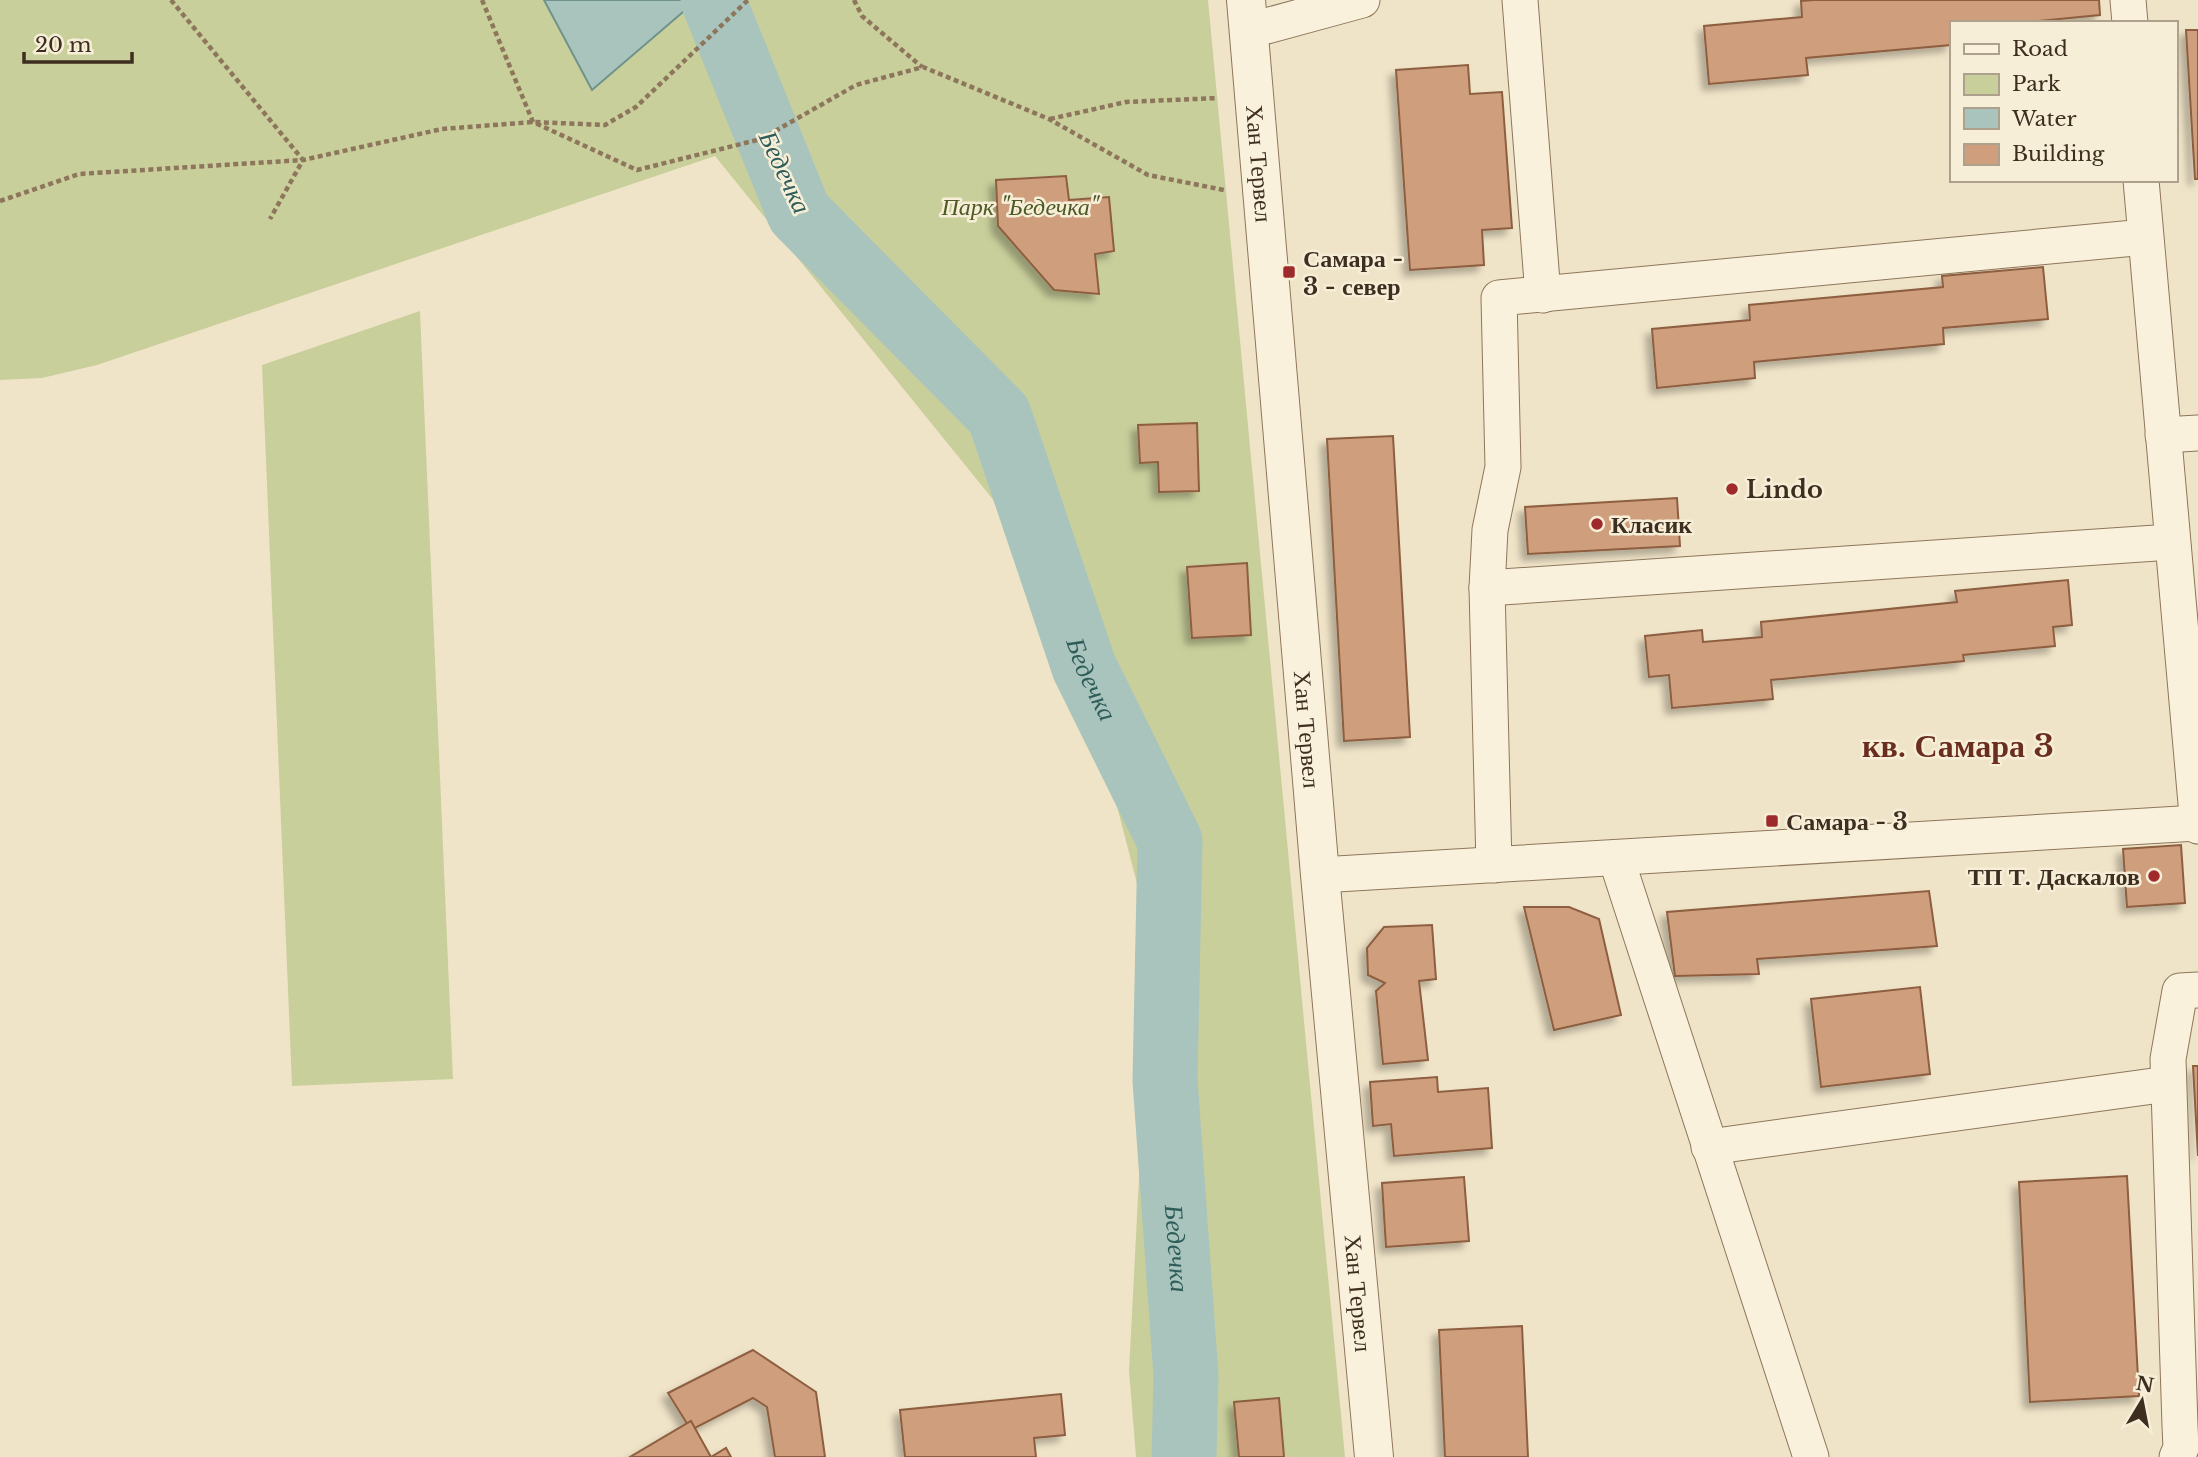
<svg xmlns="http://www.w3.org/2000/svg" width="2198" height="1457" font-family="'Libre Baskerville',serif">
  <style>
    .green { fill: #c9cf9b }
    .water { fill: #a9c4bc; stroke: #6f938a; stroke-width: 2 }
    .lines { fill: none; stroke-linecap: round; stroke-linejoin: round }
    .river { stroke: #a9c4bc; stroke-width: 65 }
    .building { fill: #cf9f7d; stroke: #8d5f41; stroke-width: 2; filter: url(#shadow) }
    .minor-casing { stroke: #8d765c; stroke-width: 37 }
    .tertiary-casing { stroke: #8d765c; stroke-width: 40 }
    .path { stroke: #8d765c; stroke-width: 4.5; stroke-dasharray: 5 3.5; stroke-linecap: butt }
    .minor { stroke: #faf1dc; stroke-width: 35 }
    .tertiary { stroke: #faf1dc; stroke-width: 38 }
    .poi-dot { fill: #9e2a2b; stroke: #f7eed8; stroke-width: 2.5 }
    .labels { text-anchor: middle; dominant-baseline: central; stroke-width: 5; stroke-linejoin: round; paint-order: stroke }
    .street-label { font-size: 24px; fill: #3d2e20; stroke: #f7eed8 }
    .park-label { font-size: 24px; font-style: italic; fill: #4d5a26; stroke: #f7eed8 }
    .poi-label { font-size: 24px; font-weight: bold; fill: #3d2e20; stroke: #f7eed8; text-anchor: start }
    .water-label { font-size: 26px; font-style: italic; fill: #2f5d5a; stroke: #f7eed8 }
    .district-label { font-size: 32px; font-weight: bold; fill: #6b2e1e; stroke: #f7eed8 }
  </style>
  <defs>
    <filter id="shadow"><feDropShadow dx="-6" dy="6" stdDeviation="3.5" flood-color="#0004"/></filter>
  </defs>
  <rect width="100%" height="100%" fill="#f0e4c8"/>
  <g class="green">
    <polygon points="0,0 1208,0 1345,1457 1136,1457 1129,1371 1143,1100 1142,903 1111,783 1058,651 1012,523 715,156 97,365 42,378 0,380"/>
    <polygon points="420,311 453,1079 292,1086 262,365"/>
  </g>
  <polygon class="water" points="544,0 697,0 592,90"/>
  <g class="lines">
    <path class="river" id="s1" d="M713 0 799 213 999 415 1084 667 1170 841 1165 1080 1186 1376 1184 1457"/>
  </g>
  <g class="building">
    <polygon points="1813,0 2099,0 2100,15 2018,23 1951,23 1951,45 1806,58 1808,75 1709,84 1704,26 1802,17 1801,1"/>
    <polygon points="2186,30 2198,30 2198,179 2195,179"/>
    <polygon points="1468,65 1470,94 1502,92 1512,228 1482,230 1484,265 1410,270 1396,70"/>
    <polygon points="1066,176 1069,200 1109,197 1114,251 1095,254 1099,294 1054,290 998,226 996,180"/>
    <polygon points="2043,267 2048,319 1943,328 1944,344 1754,362 1755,378 1657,388 1652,329 1750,320 1749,305 1943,287 1942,276"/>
    <polygon points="1197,423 1199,491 1159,492 1158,462 1140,463 1138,425"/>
    <polygon points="1393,436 1410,737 1344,741 1327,439"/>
    <polygon points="1677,498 1680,546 1528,554 1525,507"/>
    <polygon points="1247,563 1251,635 1192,638 1187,567"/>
    <polygon points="2068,580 2072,625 2053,627 2055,646 1963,655 1964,661 1771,680 1773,699 1672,708 1669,675 1649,677 1645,636 1702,630 1703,642 1762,637 1761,622 1957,602 1955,591"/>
    <polygon points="2181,845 2185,903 2127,907 2123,849"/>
    <polygon points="1929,891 1937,946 1757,959 1759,974 1675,976 1667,912"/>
    <polygon points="1524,907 1569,907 1599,919 1621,1015 1554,1030"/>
    <polygon points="1432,925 1436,979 1419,981 1428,1060 1383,1064 1376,991 1385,983 1368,975 1367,948 1384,927"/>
    <polygon points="1920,987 1930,1074 1821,1087 1811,999"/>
    <polygon points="2193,1066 2198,1066 2198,1156"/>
    <polygon points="1437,1077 1438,1092 1488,1088 1492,1148 1394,1156 1391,1124 1373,1126 1370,1082"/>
    <polygon points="2127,1176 2139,1396 2030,1402 2019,1182"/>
    <polygon points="1464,1177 1469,1241 1386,1247 1382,1183"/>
    <polygon points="1522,1326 1528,1457 1445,1457 1439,1330"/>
    <polygon points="753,1350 816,1392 825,1457 775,1457 767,1407 753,1398 691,1430 668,1393"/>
    <polygon points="1061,1394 1065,1435 1034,1438 1036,1457 905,1457 900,1410"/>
    <polygon points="1279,1398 1284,1457 1239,1457 1234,1402"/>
    <polygon points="691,1421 711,1457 726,1448 731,1457 630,1457"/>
  </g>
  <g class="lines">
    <g class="minor-casing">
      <g id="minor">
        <polyline points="1520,0 1543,295"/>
        <polyline points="2128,0 2130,23"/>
        <polyline points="1248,31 1362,0"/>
        <polyline points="2141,180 2198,826"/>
        <polyline points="2163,435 2198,433"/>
        <polyline points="1487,588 2171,542"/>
        <polyline points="1616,858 1811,1457"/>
        <polyline points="1494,865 1487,588 1490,530 1503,467 1499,298 2145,237"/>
        <polyline points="1320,875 2197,823"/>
        <polyline points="1709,1147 2168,1084"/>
        <polyline points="2177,1457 2181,1448 2180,1426 2168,1059 2180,991 2198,990"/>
      </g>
    </g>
    <g class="tertiary-casing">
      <g id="tertiary">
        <path id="s2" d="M1246 0 1320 875 1374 1457"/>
      </g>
    </g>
    <g class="path">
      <polyline points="171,0 303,160 270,219"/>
      <polyline points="482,0 533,122 637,170 761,139 856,85 923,67 1049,119 1148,175 1224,190"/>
      <polyline points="854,0 862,16 922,67"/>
      <polyline points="1050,119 1126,102 1218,98"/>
      <polyline points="0,201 79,174 303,160 442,129 533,122 605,125 636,107 748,0"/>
    </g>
    <use href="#minor" class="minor"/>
    <use href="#tertiary" class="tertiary"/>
  </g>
  <g class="poi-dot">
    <rect x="1282" y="265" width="14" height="14" rx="3.5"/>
    <circle cx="1732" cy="489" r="7"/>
    <circle cx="1597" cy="524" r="7"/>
    <rect x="1765" y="814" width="14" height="14" rx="3.5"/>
    <circle cx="2154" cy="876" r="7"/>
  </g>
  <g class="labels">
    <g class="street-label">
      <text stroke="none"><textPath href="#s2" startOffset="164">Хан Тервел</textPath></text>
      <text stroke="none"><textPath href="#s2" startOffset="732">Хан Тервел</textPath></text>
      <text stroke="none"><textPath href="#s2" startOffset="1298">Хан Тервел</textPath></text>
    </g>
    <g class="park-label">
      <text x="1020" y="206">Парк "Бедечка"</text>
    </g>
    <g class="poi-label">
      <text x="1303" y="258">Самара -<tspan x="1303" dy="28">3 - север</tspan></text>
      <text x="1746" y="489">Lindo</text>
      <text x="1611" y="524">Класик</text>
      <text x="1786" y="821">Самара - 3</text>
      <text x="2140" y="876" text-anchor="end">ТП Т. Даскалов</text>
    </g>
    <g class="water-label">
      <text transform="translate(785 172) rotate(65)">Бедечка</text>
      <text stroke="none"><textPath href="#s1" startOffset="794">Бедечка</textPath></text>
      <text stroke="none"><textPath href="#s1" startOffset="1382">Бедечка</textPath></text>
    </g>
    <g class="district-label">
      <text x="1958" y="746">кв. Самара 3</text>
    </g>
  </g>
  <rect x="1950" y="21" width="228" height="161" fill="#f7eed8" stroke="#ada18e" stroke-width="2"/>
  <rect x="1964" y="44" width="35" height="10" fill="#faf1dc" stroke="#ada18e" stroke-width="2"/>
  <text x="2012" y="56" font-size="21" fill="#3d2e20">Road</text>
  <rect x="1964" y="74" width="35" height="21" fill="#c9cf9b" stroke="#ada18e" stroke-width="2"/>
  <text x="2012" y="91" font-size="21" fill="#3d2e20">Park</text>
  <rect x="1964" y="108" width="35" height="21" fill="#a9c4bc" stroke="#ada18e" stroke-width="2"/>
  <text x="2012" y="126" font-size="21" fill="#3d2e20">Water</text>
  <rect x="1964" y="144" width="35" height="21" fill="#cf9f7d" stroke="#ada18e" stroke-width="2"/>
  <text x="2012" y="161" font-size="21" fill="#3d2e20">Building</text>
  <g transform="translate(2142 1401) rotate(10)" stroke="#f7eed8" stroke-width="5" paint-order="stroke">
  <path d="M0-5L12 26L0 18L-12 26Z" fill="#3d2e20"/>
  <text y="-10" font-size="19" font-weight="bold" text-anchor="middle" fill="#3d2e20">N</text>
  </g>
  <path d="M24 52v10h108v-10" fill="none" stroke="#3d2e20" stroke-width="3.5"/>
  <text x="35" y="52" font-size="21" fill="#3d2e20" stroke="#f7eed8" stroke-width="5" paint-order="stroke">20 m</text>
</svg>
